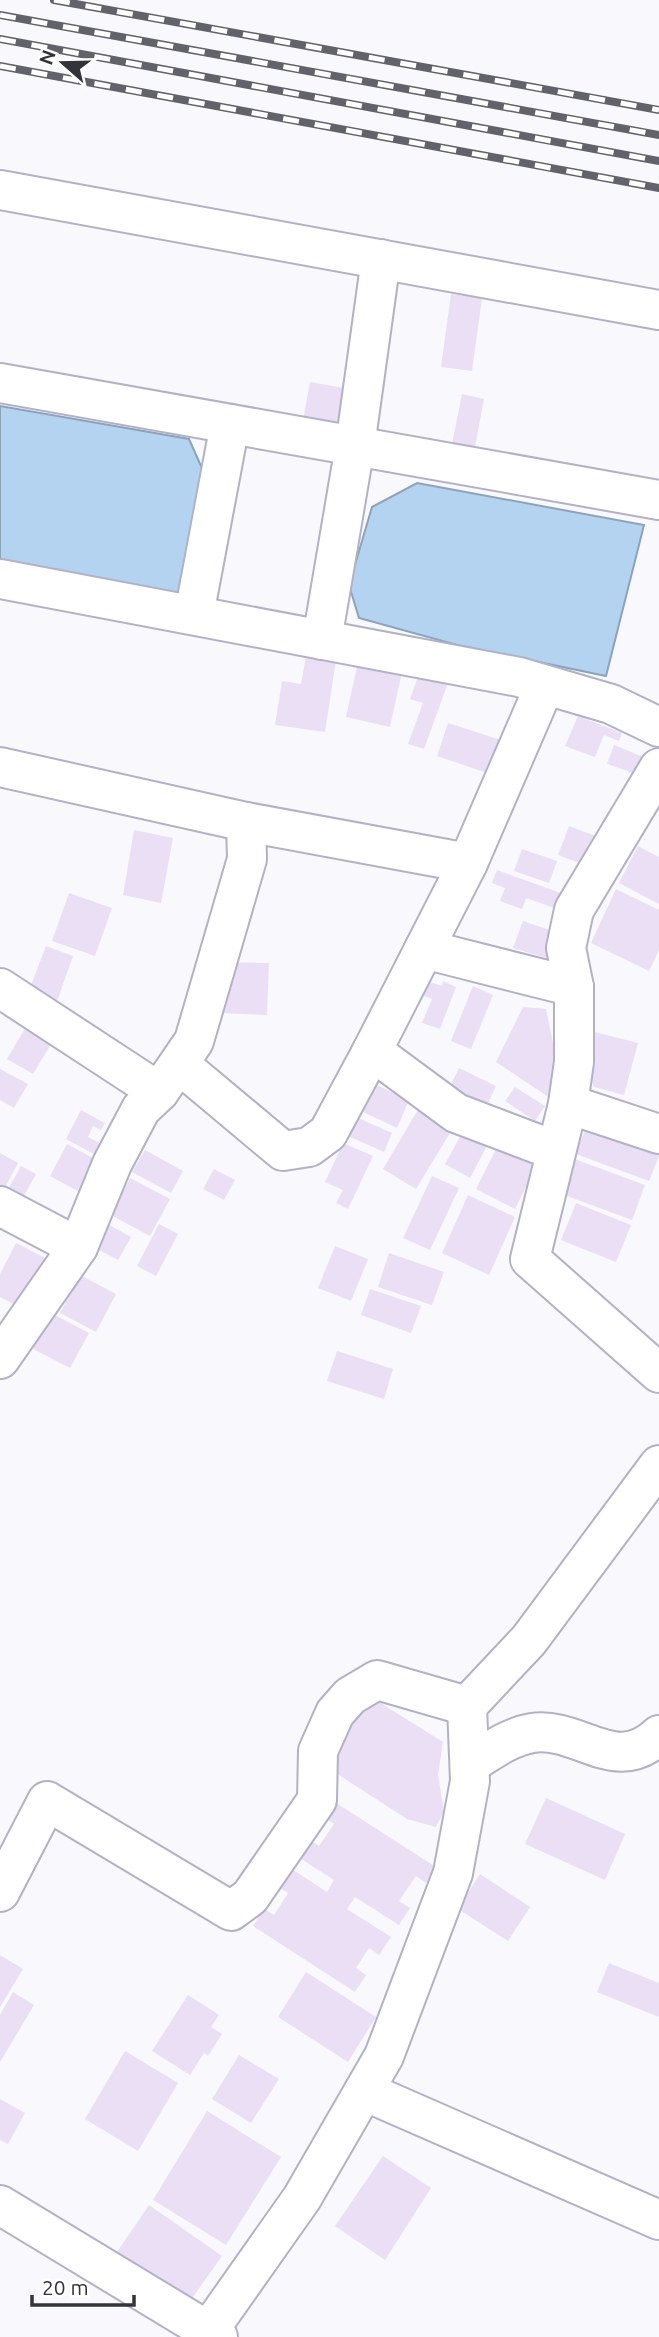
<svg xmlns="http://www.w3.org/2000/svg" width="659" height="2337" font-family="Ubuntu,sans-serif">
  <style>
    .water { fill: #b4d3f0; stroke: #8da3ba; stroke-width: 2 }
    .building { fill: #ebdff5 }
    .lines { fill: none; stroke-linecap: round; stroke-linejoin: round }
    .minor-casing { stroke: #b3b1c8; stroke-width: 42 }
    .minor { stroke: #fff; stroke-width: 38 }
    .rail-casing { stroke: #62626a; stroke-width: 8 }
    .rail { stroke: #fff; stroke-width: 5; stroke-dasharray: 16; stroke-linecap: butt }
  </style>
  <rect width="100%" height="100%" fill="#f8f8fd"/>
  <g class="water">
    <polygon points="0,406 189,439 205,475 188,582 175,594 0,563"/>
    <polygon points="417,483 644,525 606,676 457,645 359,618 349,585 372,507"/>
  </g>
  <g class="building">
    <polygon points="451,294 482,298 472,371 441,367"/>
    <polygon points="310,382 361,391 353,435 302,426"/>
    <polygon points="462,394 484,399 473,458 450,454"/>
    <polygon points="306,656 336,660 325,732 275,725 282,681 301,684"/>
    <polygon points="358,662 402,672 390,727 346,717"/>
    <polygon points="420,671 449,680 424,749 408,744 423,703 410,699"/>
    <polygon points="578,716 622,733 619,741 604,735 595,757 565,746"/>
    <polygon points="448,723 501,740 490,774 437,756"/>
    <polygon points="614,745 646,758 639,775 607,764"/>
    <polygon points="569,826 598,837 588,866 558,855"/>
    <polygon points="134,830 173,838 161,903 123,895"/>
    <polygon points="638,846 659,857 659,904 619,883"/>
    <polygon points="522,849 557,861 549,883 514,871"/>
    <polygon points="497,870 566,895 560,910 526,898 522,909 500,901 505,888 492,883"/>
    <polygon points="616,889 659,910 659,950 649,971 591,943"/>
    <polygon points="69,893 112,908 95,956 52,941"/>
    <polygon points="523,921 558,933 549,959 513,948"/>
    <polygon points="46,946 73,956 56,1004 28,993"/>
    <polygon points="222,962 269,963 267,1015 221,1013"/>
    <polygon points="424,980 442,986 443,981 456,987 440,1029 422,1023 432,999 419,994"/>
    <polygon points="473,986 493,995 471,1049 451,1041"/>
    <polygon points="523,1007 546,1009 562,1086 553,1100 496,1062"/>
    <polygon points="27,1025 53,1041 33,1074 7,1059"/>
    <polygon points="594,1032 638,1043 624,1095 594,1087 584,1059"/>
    <polygon points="459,1068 496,1086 482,1116 444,1098"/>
    <polygon points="0,1069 28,1084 14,1108 0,1100"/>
    <polygon points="370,1082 409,1100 397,1128 357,1109"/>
    <polygon points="515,1087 545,1106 535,1121 505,1101"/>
    <polygon points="422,1103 456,1123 416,1189 383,1169"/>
    <polygon points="81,1110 105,1123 101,1130 93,1126 88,1137 111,1149 105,1160 66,1139"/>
    <polygon points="590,1116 659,1141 659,1156 649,1181 576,1154"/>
    <polygon points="356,1117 392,1133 384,1152 348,1136"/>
    <polygon points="466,1126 490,1140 470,1178 445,1164"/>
    <polygon points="343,1143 373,1156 348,1209 336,1203 343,1190 325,1182"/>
    <polygon points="67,1144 102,1163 85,1195 50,1176"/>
    <polygon points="497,1147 536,1167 515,1209 476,1189"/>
    <polygon points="145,1150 183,1171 171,1193 132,1172"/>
    <polygon points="0,1153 18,1163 0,1197"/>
    <polygon points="572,1158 645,1185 632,1220 559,1193"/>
    <polygon points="21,1166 36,1174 16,1210 1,1202"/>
    <polygon points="214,1169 235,1180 224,1200 203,1189"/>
    <polygon points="432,1176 459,1188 430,1250 403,1238"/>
    <polygon points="130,1178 170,1199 150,1236 111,1215"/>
    <polygon points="468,1195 515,1217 489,1275 442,1253"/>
    <polygon points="576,1203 631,1225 616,1262 561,1240"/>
    <polygon points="100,1220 131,1237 118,1260 88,1244"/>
    <polygon points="159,1224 178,1234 156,1276 137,1266"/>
    <polygon points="16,1243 53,1262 27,1311 0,1297 0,1274"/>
    <polygon points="335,1246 368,1259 351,1301 318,1288"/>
    <polygon points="389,1253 444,1272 432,1305 378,1287"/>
    <polygon points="80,1275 116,1294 96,1332 60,1313"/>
    <polygon points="370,1289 421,1306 411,1333 361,1315"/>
    <polygon points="51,1313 89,1333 70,1368 33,1349"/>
    <polygon points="337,1351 393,1369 384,1399 327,1381"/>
    <polygon points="363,1692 443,1742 438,1775 444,1811 436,1827 407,1819 331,1770 321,1754"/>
    <polygon points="546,1798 625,1834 605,1880 525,1844"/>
    <polygon points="333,1801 436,1867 426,1883 416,1876 399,1901 410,1908 399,1925 355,1897 347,1909 391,1937 379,1955 369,1948 356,1968 366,1975 355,1992 253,1926 264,1909 274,1915 288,1893 278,1887 290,1868 327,1892 334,1880 298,1857 309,1839 319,1846 334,1824 324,1817"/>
    <polygon points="480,1874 530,1907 508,1941 458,1909"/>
    <polygon points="0,1955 23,1969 0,2007"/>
    <polygon points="609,1963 659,1983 659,2017 597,1992"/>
    <polygon points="306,1972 376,2017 348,2062 278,2017"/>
    <polygon points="13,1992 34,2005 0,2062 0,2015"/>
    <polygon points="188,1995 219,2015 211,2027 222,2034 208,2056 204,2053 190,2075 152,2051"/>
    <polygon points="125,2051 178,2083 138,2151 85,2119"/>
    <polygon points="239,2055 279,2079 251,2123 212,2099"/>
    <polygon points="0,2099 25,2113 8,2144 0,2140"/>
    <polygon points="207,2111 281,2157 226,2245 153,2200"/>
    <polygon points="383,2156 431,2188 385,2260 335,2226"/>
    <polygon points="149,2205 222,2256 185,2308 113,2258"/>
  </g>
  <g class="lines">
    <g class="minor-casing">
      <g id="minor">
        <polyline points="0,190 659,310"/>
        <polyline points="0,383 659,500"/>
        <polyline points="0,579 519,677 611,704 659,727"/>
        <polyline points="194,615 230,424"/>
        <polyline points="322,640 355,446 381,259"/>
        <polyline points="0,767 246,822"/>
        <polyline points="659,768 574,910 566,948 574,987 574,1062 568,1104 530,1259 659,1373"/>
        <polyline points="468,863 372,1051 456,1113 556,1151"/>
        <polyline points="424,949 574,987"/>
        <polyline points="0,988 159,1092"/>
        <polyline points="179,1064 283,1151 309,1147 328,1133 372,1051"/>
        <polyline points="568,1104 659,1134"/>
        <polyline points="0,1206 78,1247 112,1164 141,1109 159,1092 194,1041 247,859 246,822 468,863 545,685"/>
        <polyline points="0,1359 78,1247"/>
        <path d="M470 1764C489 1752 509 1737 532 1733 580 1726 615 1777 659 1735"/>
        <polyline points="0,1892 47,1801 231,1911 250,1897 317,1800 318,1751 335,1713 350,1696 377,1680 467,1706"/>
        <polyline points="364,2091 659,2220"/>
        <polyline points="0,2205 218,2337"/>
        <polyline points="204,2337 302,2198 384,2056 453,1873 470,1781 467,1706 529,1640 659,1465"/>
      </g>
    </g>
    <use href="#minor" class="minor"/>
    <g class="rail-casing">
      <g id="rail">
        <polyline points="54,0 659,110"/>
        <polyline points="0,15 659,135"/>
        <polyline points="0,39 659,161"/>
        <polyline points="0,66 659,188"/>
      </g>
    </g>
    <use href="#rail" class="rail"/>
  </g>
  <g transform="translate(63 63) rotate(290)" stroke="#ffffff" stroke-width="5" paint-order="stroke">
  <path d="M0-5L12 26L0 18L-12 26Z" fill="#33333c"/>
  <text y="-10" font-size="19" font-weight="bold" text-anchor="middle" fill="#33333c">N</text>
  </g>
  <path d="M32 2295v10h102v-10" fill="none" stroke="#33333c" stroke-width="3.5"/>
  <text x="42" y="2295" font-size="21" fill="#33333c" stroke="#ffffff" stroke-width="5" paint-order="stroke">20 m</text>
</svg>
